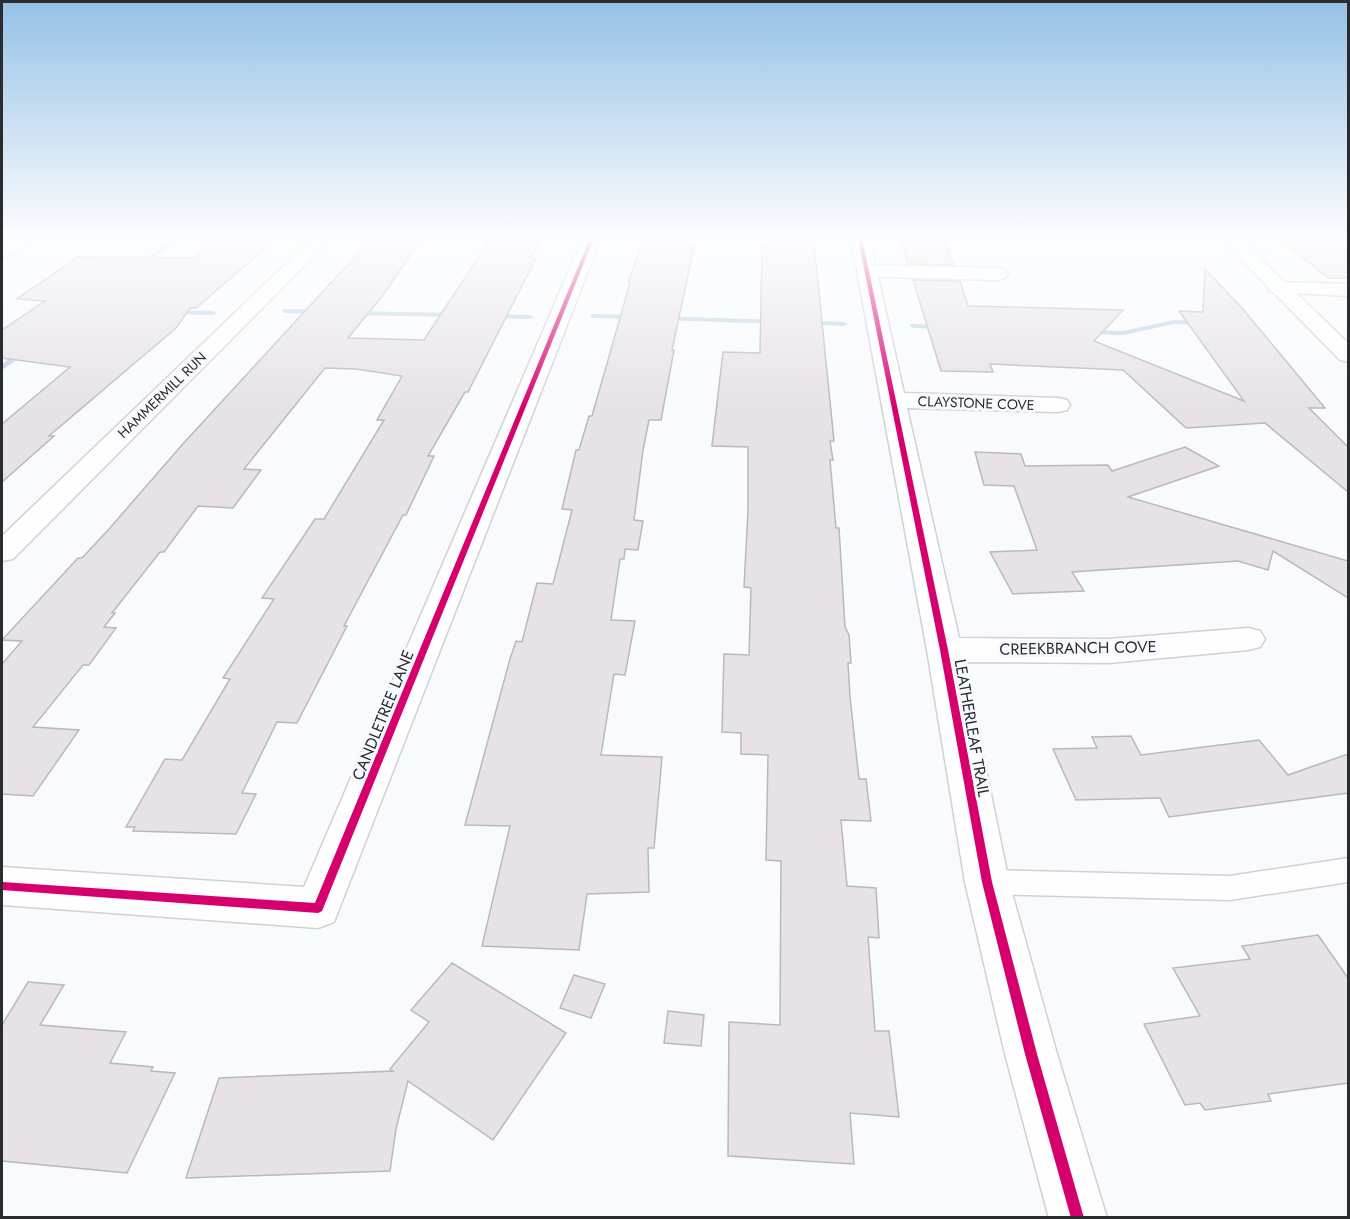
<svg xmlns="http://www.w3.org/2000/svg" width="1350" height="1219" font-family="Jost,sans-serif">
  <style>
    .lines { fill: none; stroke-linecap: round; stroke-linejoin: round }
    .stream { fill: #b9d5e4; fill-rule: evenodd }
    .building { fill: #e7e1e8; stroke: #b9b9bc; stroke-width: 1.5 }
    .lane-casing { stroke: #cfd1d4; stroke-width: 3 }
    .street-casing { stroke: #cfd1d4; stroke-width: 3 }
    .secondary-casing { stroke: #cfd1d4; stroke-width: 3 }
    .lane { fill: #fefeff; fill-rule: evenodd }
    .street { fill: #fefeff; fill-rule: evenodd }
    .secondary { fill: #fefeff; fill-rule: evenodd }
    .cycleway-casing { stroke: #f7f9fe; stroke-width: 3 }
    .cycleway { fill: #d6006c; fill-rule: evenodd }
    .labels { text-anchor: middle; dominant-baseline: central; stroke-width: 6; stroke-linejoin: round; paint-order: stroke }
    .far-street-label { font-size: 14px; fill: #2a2c30; stroke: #f7f9fe }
    .street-label { font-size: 16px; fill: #2a2c30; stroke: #f7f9fe }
  </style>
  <rect width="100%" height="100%" fill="#f8fafd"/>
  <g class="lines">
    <g class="stream">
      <polygon points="173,238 180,238 139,268 135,268 135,266"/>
      <polygon points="283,309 319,310 323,312 319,314 286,313 283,313"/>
      <polygon points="169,310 213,311 217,313 213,315 172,314 168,312"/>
      <polygon points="349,311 457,313 461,315 457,317 352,315 349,315"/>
      <polygon points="490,314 530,315 534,317 530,319 493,318 490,318"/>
      <polygon points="591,314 636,315 640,317 636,319 594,318 591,318"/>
      <polygon points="659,316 777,320 781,322 777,324 662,320 659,320"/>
      <polygon points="803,320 844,322 848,324 844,326 806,324 802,322"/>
      <polygon points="1174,320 1203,321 1207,323 1203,325 1174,324 1123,335 1086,334 1082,332 1086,330 1123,331"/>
      <polygon points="911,324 943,325 947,327 943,329 914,328 910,326"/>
      <polygon points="24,348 31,350 2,370 2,364"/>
    </g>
  </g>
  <g class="building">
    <polygon points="218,238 277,238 196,308 190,308 176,328 49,436 54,436 2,482 2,424 70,367 2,358 2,330 45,301 17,299 78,257 194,258"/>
    <polygon points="372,238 422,238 383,295 348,338 424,340 491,238 541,238 531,258 536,259 526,278 468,392 465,392 428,456 434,456 406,515 403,515 344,626 347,626 297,723 277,722 242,793 256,794 236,834 133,831 135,827 126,827 165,759 182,760 230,679 223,678 274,599 262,598 315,519 324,519 384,420 377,420 402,376 356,369 325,368 244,469 261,470 233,508 198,506 164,552 160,552 112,613 115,613 104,627 116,628 89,665 83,665 33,727 79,730 33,796 2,794 2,664 22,641 2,640 78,558 82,558 109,529 181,446"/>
    <polygon points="768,238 809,238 809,243 814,244 834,441 830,441 833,460 830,460 836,528 839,528 845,627 849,635 851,663 848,663 850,697 859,779 866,779 871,821 841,820 847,886 876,888 879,938 868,937 875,1031 889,1031 899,1117 850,1113 854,1164 728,1156 729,1022 780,1025 781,861 766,860 768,755 741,754 741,733 722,732 724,654 749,655 751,588 744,587 748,511 748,447 712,446 723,352 760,353 762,246 767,246"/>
    <polygon points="901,238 944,238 954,265 908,264"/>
    <polygon points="644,239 687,240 685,246 694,247 672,350 674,350 661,420 649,420 643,450 634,520 643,521 638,550 625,549 624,559 620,559 611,620 635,621 625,675 614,674 601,755 662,757 654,848 648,848 649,892 587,894 579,950 482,946 510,826 465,825 510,659 516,641 522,642 537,583 553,584 572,510 562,509 576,450 579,450 589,416 592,416 630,283 628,282"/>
    <polygon points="1284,242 1348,244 1348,278 1328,278"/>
    <polygon points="1205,269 1242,308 1325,408 1309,408 1348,447 1348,492 1265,423 1186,428 1123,370 990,364 993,372 941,371 913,280 960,281 968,306 1123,310 1094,341 1244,401 1179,311 1203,312"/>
    <polygon points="1185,447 1219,466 1128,497 1348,561 1348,598 1273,551 1268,570 1238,561 1072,572 1084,591 1013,594 990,552 1037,550 1014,486 984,485 975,452 1021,454 1025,466 1108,465 1112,471"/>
    <polygon points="1131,736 1141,755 1259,740 1288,775 1348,754 1348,793 1169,817 1160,798 1076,800 1053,749 1097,748 1092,737"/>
    <polygon points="1318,935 1348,978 1348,1083 1268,1094 1271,1101 1205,1110 1200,1103 1185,1105 1144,1024 1200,1016 1173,968 1250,959 1242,946"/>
    <polygon points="452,963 566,1033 493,1140 408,1081 396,1129 390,1171 186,1178 219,1078 393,1071 390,1069 429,1022 411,1010"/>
    <polygon points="574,975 605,984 591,1018 560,1008"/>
    <polygon points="28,982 64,985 40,1025 126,1032 110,1063 153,1067 151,1071 175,1073 127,1173 2,1161 2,1025"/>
    <polygon points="668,1011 704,1015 701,1046 664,1043"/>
  </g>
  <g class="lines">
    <g class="lane-casing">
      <polygon id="lane" points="1348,858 1348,882 1230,900 987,894 977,891 973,882 977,873 987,870 1230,876"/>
    </g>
    <g class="street-casing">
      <g id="street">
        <polygon points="13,238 34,238 9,256 2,257 2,244"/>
        <polygon points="313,238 332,238 13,559 2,561 2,536"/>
        <polygon points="583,238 601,238 334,922 318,928 2,905 2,867 304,887"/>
        <polygon points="851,238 869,238 875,265 998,268 1005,270 1008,274 1005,278 998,280 878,277 904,393 1058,398 1067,400 1070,405 1067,410 1058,412 907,408 959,638 1109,639 1248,628 1260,631 1265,639 1260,647 1248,650 1109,663 964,662 1009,882 1057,1054 1107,1218 1049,1218 1005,1054 965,882 927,650"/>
        <polygon points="1278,282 1348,284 1348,296 1271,292 1268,288 1271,284"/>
      </g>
    </g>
    <g class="secondary-casing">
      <polygon id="secondary" points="1220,238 1239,238 1348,343 1348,362 1340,360"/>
    </g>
    <use href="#lane" class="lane"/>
    <use href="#street" class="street"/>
    <use href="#secondary" class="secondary"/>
    <g class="cycleway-casing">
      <g id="cycleway">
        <polygon points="590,238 594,238 322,911 318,913 2,890 2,882 315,903"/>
        <polygon points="858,238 862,238 948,650 992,882 1037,1054 1084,1218 1071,1218 1025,1054 982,882 940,650"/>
      </g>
    </g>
    <use href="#cycleway" class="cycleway"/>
  </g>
  <linearGradient id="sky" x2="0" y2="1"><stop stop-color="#95c1e6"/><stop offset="0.58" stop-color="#fcfdfe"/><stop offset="1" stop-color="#fcfdfe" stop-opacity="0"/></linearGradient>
  <rect width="1350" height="408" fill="url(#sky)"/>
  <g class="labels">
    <g class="far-street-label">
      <text transform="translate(162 395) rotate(-44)">HAMMERMILL RUN</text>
      <text transform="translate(976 403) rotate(2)">CLAYSTONE COVE</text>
    </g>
    <g class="street-label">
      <text transform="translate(1078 648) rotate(-1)">CREEKBRANCH COVE</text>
      <text transform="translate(383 715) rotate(-68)">CANDLETREE LANE</text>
      <text transform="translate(972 728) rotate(80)">LEATHERLEAF TRAIL</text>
    </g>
  </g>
  <rect width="1350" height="1219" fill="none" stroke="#2a2c30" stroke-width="6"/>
</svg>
